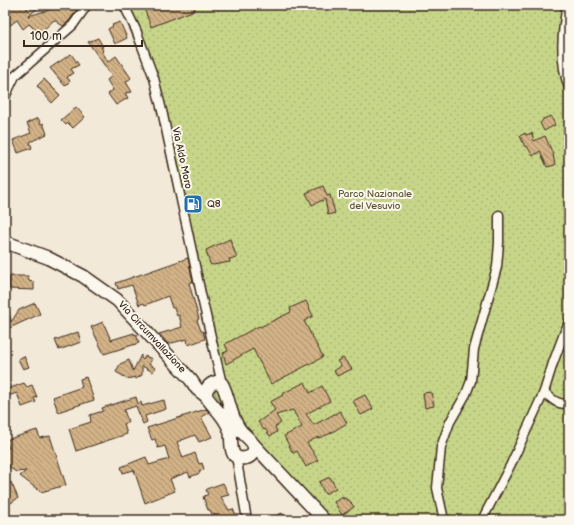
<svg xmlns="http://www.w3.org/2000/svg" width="574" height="525" font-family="'Balsamiq Sans',sans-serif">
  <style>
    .park { fill: url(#park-dots); stroke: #818054 }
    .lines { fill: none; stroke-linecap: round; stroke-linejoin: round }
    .stream { stroke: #638d8e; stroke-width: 2.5 }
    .building { fill: url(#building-back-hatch); stroke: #3b2a1e }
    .street-casing { stroke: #3b2a1e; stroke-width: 11 }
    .secondary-casing { stroke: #3b2a1e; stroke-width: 15 }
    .street { stroke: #fbf7ec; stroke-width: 8 }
    .secondary { stroke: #fbf7ec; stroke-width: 12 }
    .labels { text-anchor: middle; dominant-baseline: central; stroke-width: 4; stroke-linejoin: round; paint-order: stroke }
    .street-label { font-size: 10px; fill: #3b2a1e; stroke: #fbf7ec }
    .park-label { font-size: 10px; fill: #5e5539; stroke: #fbf7ec }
    .poi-label { font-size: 10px; fill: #3b2a1e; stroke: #fbf7ec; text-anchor: start }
  </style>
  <defs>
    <pattern id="park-dots" width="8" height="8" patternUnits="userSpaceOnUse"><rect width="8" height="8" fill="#c7d589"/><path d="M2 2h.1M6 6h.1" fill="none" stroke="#acb776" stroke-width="1.8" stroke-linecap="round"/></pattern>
    <pattern id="building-back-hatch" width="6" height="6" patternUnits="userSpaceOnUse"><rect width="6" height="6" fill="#d2b286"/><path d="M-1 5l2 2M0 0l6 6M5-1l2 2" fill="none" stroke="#ac916d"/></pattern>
  </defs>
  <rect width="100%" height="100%" fill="#f3e9d8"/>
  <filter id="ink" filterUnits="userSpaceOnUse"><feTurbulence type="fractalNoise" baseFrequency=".025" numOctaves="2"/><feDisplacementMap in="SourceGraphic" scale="8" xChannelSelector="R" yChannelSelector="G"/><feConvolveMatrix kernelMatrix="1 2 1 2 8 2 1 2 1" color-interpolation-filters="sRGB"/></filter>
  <g filter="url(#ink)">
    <polygon class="park" points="120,5 569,5 569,520 318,520 247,438 215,394 214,363 171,176 152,83"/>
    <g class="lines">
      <g class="stream">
        <polyline points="38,61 73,30"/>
        <polyline points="5,112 11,93"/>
      </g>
    </g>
    <g class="building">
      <polygon points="5,5 24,5 27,9 31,5 42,5 28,16 59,7 60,5 80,5 69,21 63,26 54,20 39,34 29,24 23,29 17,20 5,29"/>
      <polygon points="143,5 194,5 195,10 151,27"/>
      <polygon points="120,22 127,38 115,44 108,29 113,26 112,25"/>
      <polygon points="98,38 103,47 101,47 103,50 102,51 108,62 116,56 131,78 126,82 132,92 125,93 128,98 116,105 108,94 113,90 107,80 112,76 88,42"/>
      <polygon points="71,54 79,65 71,69 74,73 67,77 70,81 65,86 50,68"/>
      <polygon points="44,79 60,95 52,103 37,86"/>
      <polygon points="76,107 85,117 73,128 68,123 66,125 61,120"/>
      <polygon points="551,116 555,125 544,131 540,123 543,120 543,119"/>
      <polygon points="38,118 41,124 43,123 47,134 30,142 32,148 18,153 13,140 31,133 27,123"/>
      <polygon points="525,133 526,135 532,133 534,141 545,136 553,154 555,165 547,167 540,151 533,156 527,146 525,147 520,136"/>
      <polygon points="323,186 327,196 330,195 335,213 328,215 325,199 312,205 306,193"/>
      <polygon points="230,239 237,258 229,259 230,262 213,265 210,264 206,250"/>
      <polygon points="188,258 193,281 189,283 199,319 197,320 201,331 203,331 205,339 188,345 187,339 168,344 159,334 182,327 179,315 177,316 174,308 172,308 168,296 145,305 144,303 139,305 132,285 118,289 116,283"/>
      <polygon points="10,276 28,276 29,281 34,282 34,290 9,289"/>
      <polygon points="306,301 313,316 304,321 323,357 271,384 253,349 226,364 223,353 228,351 225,344 259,326 260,327 291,312 290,308"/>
      <polygon points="35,303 40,314 5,330 5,308 8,308 11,322 19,310"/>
      <polygon points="103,322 111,340 134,333 134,335 136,334 139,343 104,354 91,327"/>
      <polygon points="78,332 81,342 59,350 55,340"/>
      <polygon points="141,355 141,358 143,360 145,356 152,359 149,364 155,368 153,372 142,366 142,375 136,379 135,377 128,379 116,372 120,364 129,360 133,371"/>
      <polygon points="24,356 29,367 23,369 18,359"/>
      <polygon points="343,358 352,369 337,376 334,371 341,366 337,361"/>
      <polygon points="86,377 94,400 58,412 53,397 82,387 80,379"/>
      <polygon points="305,382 310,393 322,386 330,401 306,414 314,425 340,411 347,423 329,434 319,438 318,437 307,443 318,460 306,467 297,451 293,453 284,436 302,427 293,410 276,415 281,423 275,427 277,432 270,436 265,429 264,430 258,422 275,410 270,402 283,395 282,394"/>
      <polygon points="24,383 27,387 32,385 37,397 34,398 36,402 22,407 17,393 5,397 5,390"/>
      <polygon points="431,392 434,406 425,408 423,393"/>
      <polygon points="365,395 373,409 361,415 353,401"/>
      <polygon points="136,397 138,404 141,402 142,406 164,400 166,409 145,416 147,422 143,424 136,406 124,410 128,422 124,424 127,434 76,451 69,429 91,422 90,415 103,411 102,408"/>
      <polygon points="206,409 209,412 201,417 212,437 199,442 195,435 177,442 183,458 195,453 199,464 202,463 204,469 199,471 200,473 190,477 188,472 170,479 175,491 145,503 134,470 123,473 121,467 146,457 149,465 169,459 165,446 158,448 155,439 152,440 147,428"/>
      <polygon points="37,430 40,438 50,436 66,485 41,492 20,476 26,471 16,472 5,464 5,450 9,448 6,440"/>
      <polygon points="330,477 336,488 325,494 319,482"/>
      <polygon points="11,482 18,498 5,507 5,487"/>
      <polygon points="223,483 229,495 221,497 229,510 233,509 237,518 233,520 215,520 210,510 208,510 203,497 208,494 206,490 209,488"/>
      <polygon points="343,497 343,499 345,498 347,500 349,500 354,507 342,515 334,502"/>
      <polygon points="282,513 288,520 266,520"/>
    </g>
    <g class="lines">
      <g class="street-casing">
        <g id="street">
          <polyline points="124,5 136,30 154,78 163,115 201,294 222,384"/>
          <path d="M567 5C562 32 559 61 569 88"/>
          <polyline points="5,97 15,76 73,25 87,5"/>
          <path d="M544 392C552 399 558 406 569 403"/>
          <polyline points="236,456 247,520"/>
          <polyline points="444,520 437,488 441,447 450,422 466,394 471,381 474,349 497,267 499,243 499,215"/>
          <polyline points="482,520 511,464 544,392 553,363 565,331 569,323"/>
        </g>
      </g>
      <g class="secondary-casing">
        <g id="secondary">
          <polyline points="5,242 46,257 83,276 117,300 191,380 197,389 206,396"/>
          <path d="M216 382 222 384C230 399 229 415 240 430 244 435 252 440 254 446 255 452 251 457 246 458 241 459 235 458 233 453 230 446 232 438 230 431 225 415 214 409 206 396 205 389 209 384 216 382Z"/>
          <polyline points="254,445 324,520"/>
        </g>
      </g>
      <use href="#street" class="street"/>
      <use href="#secondary" class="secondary"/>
    </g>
  </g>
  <defs>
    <g id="fuel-square" transform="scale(1)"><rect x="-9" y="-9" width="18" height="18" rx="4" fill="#1f6fb2" stroke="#fbf7ec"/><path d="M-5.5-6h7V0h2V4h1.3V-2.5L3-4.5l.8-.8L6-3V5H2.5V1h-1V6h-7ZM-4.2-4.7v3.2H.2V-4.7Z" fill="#fff"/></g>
  </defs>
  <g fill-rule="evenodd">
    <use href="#fuel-square" x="193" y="204"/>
  </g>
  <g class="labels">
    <g class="street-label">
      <text transform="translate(182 158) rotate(78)">Via Aldo Moro</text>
      <text transform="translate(152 337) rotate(47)">Via Circumvallazione</text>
    </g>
    <g class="park-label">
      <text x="375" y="194">Parco Nazionale<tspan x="375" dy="12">del Vesuvio</tspan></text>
    </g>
    <g class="poi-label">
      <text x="207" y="204">Q8</text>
    </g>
  </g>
  <rect width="574" height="525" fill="none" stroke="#fbf7ec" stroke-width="20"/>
  <rect x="10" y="10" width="554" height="505" fill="none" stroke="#3b2a1e" stroke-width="1.5" filter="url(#ink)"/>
  <path d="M24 40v6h118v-6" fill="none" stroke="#3b2a1e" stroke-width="2"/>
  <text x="30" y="40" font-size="12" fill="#3b2a1e" stroke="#fbf7ec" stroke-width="3" paint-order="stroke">100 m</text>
</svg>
